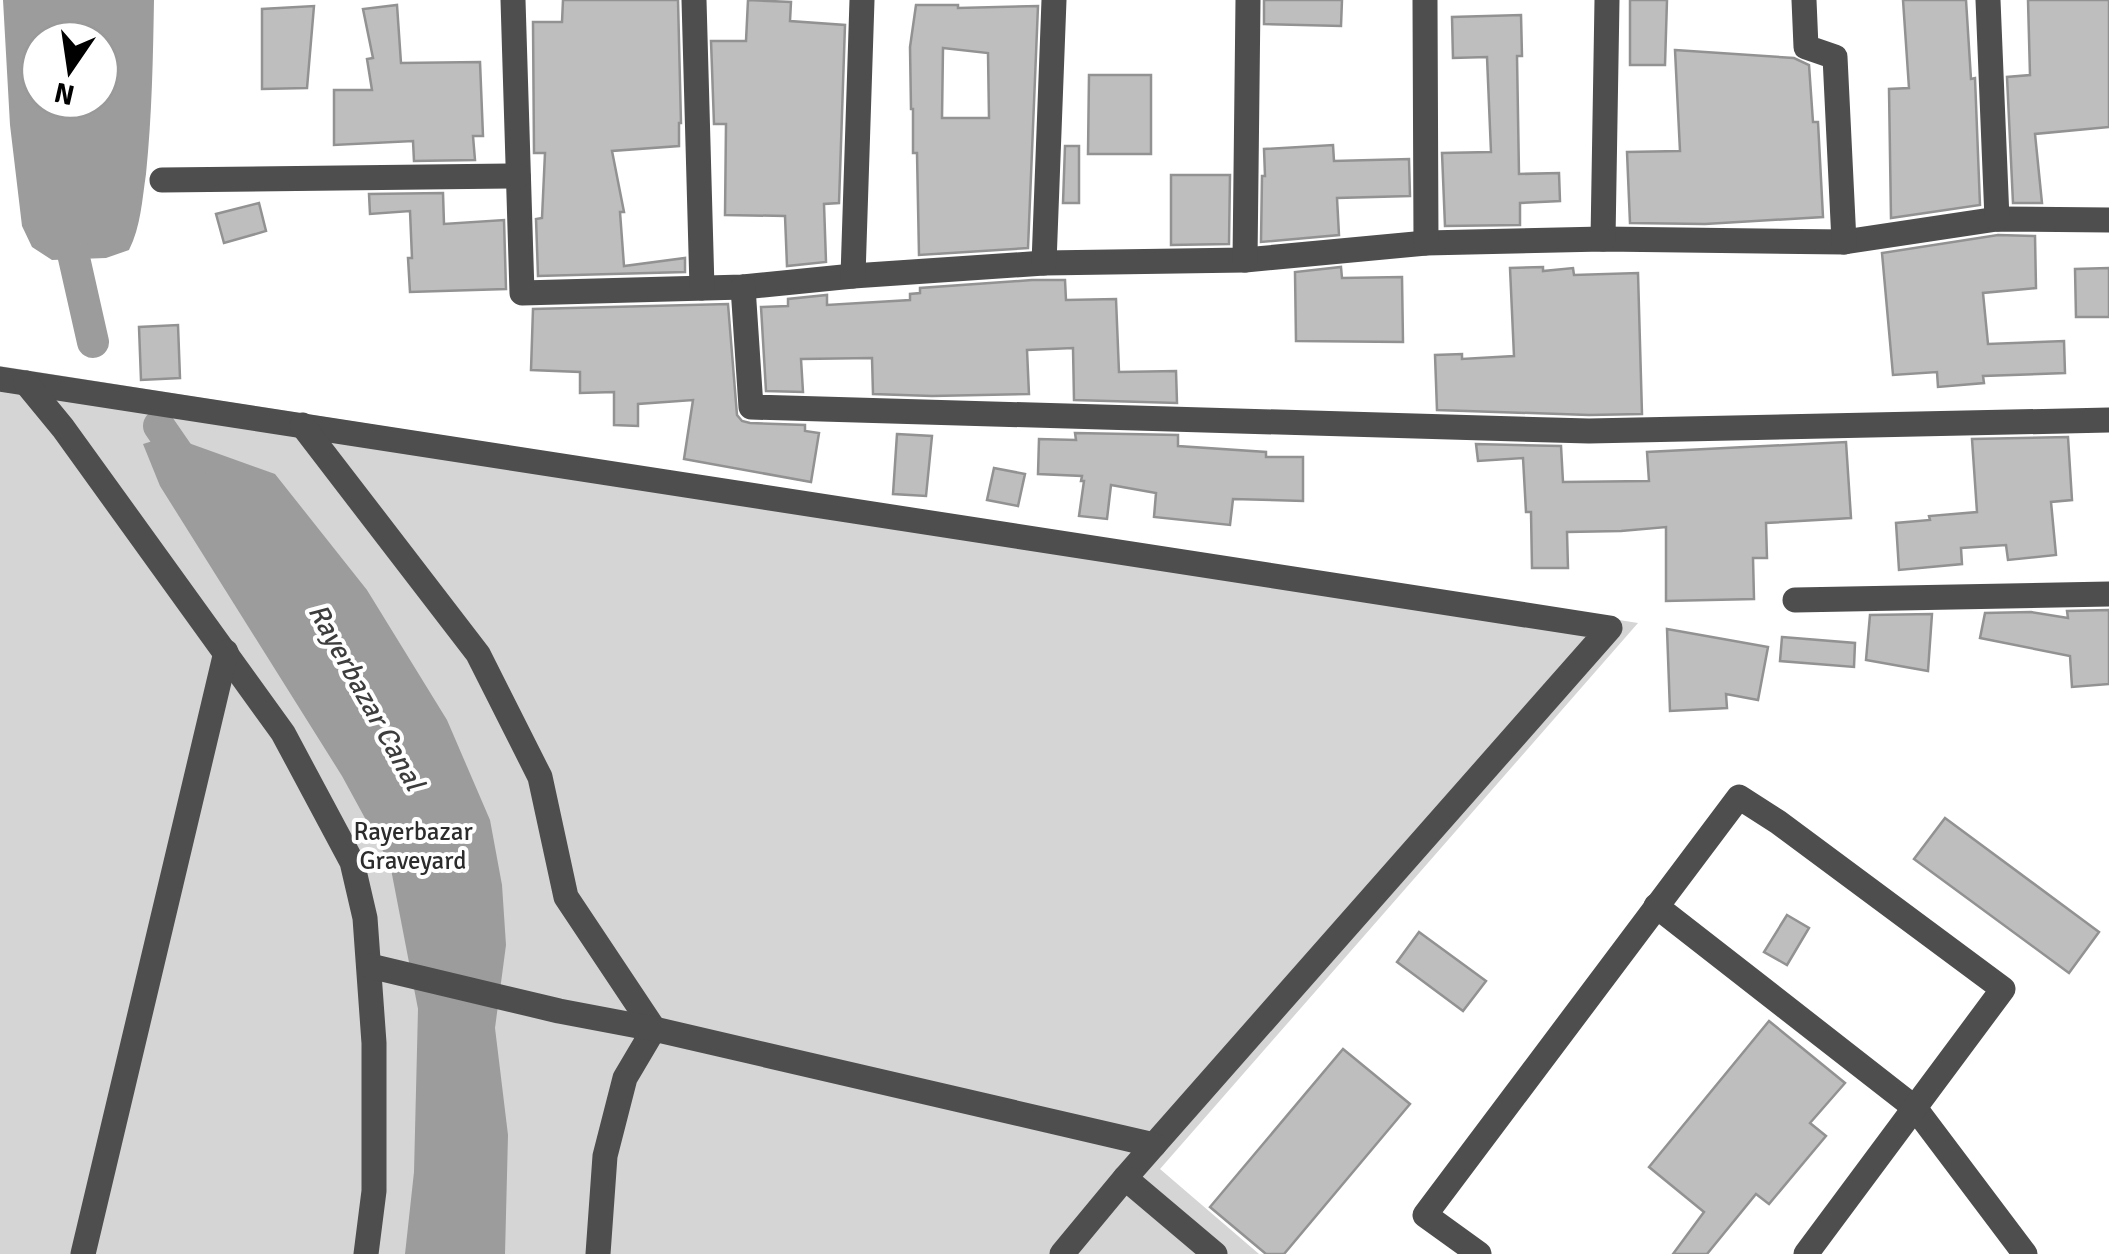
<svg xmlns="http://www.w3.org/2000/svg" width="2109" height="1254" font-family="Signika,sans-serif">
  <style>
    .green { fill: #d5d5d5 }
    .water { fill: #9c9c9c; fill-rule: evenodd }
    .lines { fill: none; stroke-linecap: round; stroke-linejoin: round }
    .canal { stroke: #9c9c9c; stroke-width: 32 }
    .building { fill: #bebebe; stroke: #929292; stroke-width: 2.5; fill-rule: evenodd }
    .minor { stroke: #4e4e4e; stroke-width: 25 }
    .labels { text-anchor: middle; dominant-baseline: central; stroke-width: 8; stroke-linejoin: round; paint-order: stroke }
    .park-label { font-size: 25px; fill: #2c2c2c; stroke: #fff }
    .water-label { font-size: 28px; font-style: italic; fill: #3d3d3d; stroke: #fff }
  </style>
  <rect width="100%" height="100%" fill="#fff"/>
  <polygon class="green" points="0,366 1638,623 1160,1169 1259,1254 0,1254"/>
  <g class="water">
    <path d="M3 0H154C153 58 152 116 146 174 142 200 141 226 129 250L106 258 52 260 32 247 22 226 10 125ZM100 40V100H40V40Z"/>
    <polygon points="169,436 275,474 367,590 447,720 490,820 502,885 506,945 495,1028 508,1135 505,1254 405,1254 414,1172 418,1009 390,864 342,776 160,486 143,444"/>
  </g>
  <g class="lines">
    <g class="canal">
      <polyline points="65,218 93,342"/>
      <polyline points="159,426 190,471"/>
    </g>
  </g>
  <g class="building">
    <polygon points="563,0 678,0 681,123 679,123 679,146 612,151 624,212 620,212 624,266 685,258 685,272 538,276 536,219 542,218 545,153 534,153 533,22 562,22"/>
    <polygon points="748,0 791,2 790,21 845,25 839,203 824,204 826,262 787,266 785,216 725,215 726,124 714,124 711,41 746,41"/>
    <polygon points="1264,0 1342,0 1341,26 1264,24"/>
    <polygon points="1630,0 1667,0 1665,65 1630,65"/>
    <polygon points="1903,0 1966,0 1971,79 1975,78 1980,205 1891,218 1889,89 1909,88"/>
    <polygon points="2028,0 2109,0 2109,127 2035,134 2042,203 2013,203 2007,77 2030,75"/>
    <polygon points="397,5 401,63 480,62 483,136 473,136 475,160 414,161 413,141 334,145 334,90 372,90 367,59 373,58 363,9"/>
    <path d="M916 5H958V8L1038 6 1028 248 919 255 917 153H913V109H911L910 47ZM943 48 988 53 989 118H942Z"/>
    <polygon points="314,6 307,88 262,89 262,9"/>
    <polygon points="1521,15 1522,56 1517,56 1519,174 1559,173 1560,201 1520,203 1520,225 1445,226 1442,153 1491,152 1487,57 1453,58 1452,17"/>
    <polygon points="1675,50 1794,58 1809,65 1813,122 1818,122 1823,217 1705,224 1630,223 1627,152 1680,151"/>
    <polygon points="1089,75 1151,75 1151,154 1088,154"/>
    <polygon points="1333,145 1334,161 1409,159 1410,196 1337,198 1339,235 1261,242 1262,176 1265,176 1264,149"/>
    <polygon points="1065,146 1079,146 1079,203 1063,203"/>
    <polygon points="1171,175 1230,175 1229,244 1171,245"/>
    <polygon points="443,193 444,224 504,220 506,289 410,292 408,258 412,258 410,211 370,214 369,194"/>
    <polygon points="259,203 266,231 224,243 216,214"/>
    <polygon points="1998,235 2035,236 2036,288 1983,293 1988,344 2064,341 2065,373 1983,376 1984,383 1938,387 1937,372 1893,375 1882,253"/>
    <polygon points="1341,267 1342,278 1402,277 1403,342 1296,341 1295,272"/>
    <polygon points="1543,267 1543,271 1573,268 1574,275 1638,273 1642,414 1589,415 1437,410 1435,355 1462,354 1462,359 1514,356 1510,268"/>
    <polygon points="2109,268 2109,317 2076,317 2075,269"/>
    <polygon points="1032,280 1065,280 1066,300 1116,299 1119,372 1176,371 1177,403 1074,400 1073,348 1027,350 1029,394 932,396 873,394 872,358 801,359 803,392 766,391 761,307 788,306 788,299 827,295 827,305 910,300 910,294 920,293 920,288"/>
    <polygon points="728,304 737,415 742,421 750,423 805,425 805,431 819,433 811,482 684,459 693,400 638,404 638,426 614,425 614,392 580,393 580,372 531,370 533,309"/>
    <polygon points="178,325 180,378 141,380 139,327"/>
    <polygon points="1075,433 1178,435 1178,446 1266,452 1266,457 1303,457 1303,501 1233,499 1230,525 1154,517 1156,493 1111,485 1107,519 1079,516 1084,481 1081,481 1082,476 1038,474 1039,439 1076,440"/>
    <polygon points="897,434 932,436 926,496 893,494"/>
    <polygon points="2068,437 2072,500 2051,502 2056,555 2008,560 2006,545 1961,548 1962,564 1899,570 1896,523 1930,520 1929,516 1977,512 1972,439"/>
    <polygon points="1846,442 1851,518 1766,523 1767,558 1753,558 1754,599 1666,601 1666,527 1621,531 1567,532 1568,568 1532,568 1531,512 1526,512 1523,458 1478,461 1476,444 1561,446 1563,482 1649,481 1647,452"/>
    <polygon points="994,468 1025,474 1018,506 987,500"/>
    <polygon points="2109,610 2109,684 2072,687 2070,656 1980,638 1985,613 2031,612 2068,618 2067,611"/>
    <polygon points="1932,614 1928,671 1866,660 1870,615"/>
    <polygon points="1667,629 1768,647 1758,700 1726,694 1727,708 1670,711"/>
    <polygon points="1782,637 1855,643 1854,667 1780,661"/>
    <polygon points="1945,818 2099,932 2069,973 1914,859"/>
    <polygon points="1787,915 1809,928 1787,965 1764,952"/>
    <polygon points="1419,932 1486,981 1463,1011 1397,962"/>
    <polygon points="1769,1021 1845,1083 1810,1123 1826,1136 1769,1204 1756,1194 1707,1254 1673,1254 1704,1212 1649,1167"/>
    <polygon points="1343,1049 1410,1104 1284,1254 1266,1254 1210,1207"/>
  </g>
  <g class="lines">
    <g class="minor">
      <polyline points="513,0 522,293 743,287 853,276 1044,263 1245,260 1426,243 1603,239 1844,242 1997,219 2109,220"/>
      <polyline points="694,0 702,288"/>
      <polyline points="1425,0 1426,243"/>
      <polyline points="1804,0 1806,47 1835,57 1844,242"/>
      <polyline points="1988,0 1997,219"/>
      <polyline points="162,180 518,176"/>
      <polyline points="1603,239 1607,0"/>
      <polyline points="1245,260 1248,0"/>
      <polyline points="1044,263 1054,0"/>
      <polyline points="853,276 862,0"/>
      <polyline points="743,287 751,407 1589,431 2109,420"/>
      <polyline points="0,379 1610,628 1154,1145"/>
      <polyline points="26,383 63,428 283,733 352,862 365,918 374,1043 374,1191 366,1254"/>
      <polyline points="302,425 478,654 540,777 566,897 654,1029 625,1078 605,1156 598,1254"/>
      <polyline points="1795,600 2109,594"/>
      <polyline points="1656,906 1915,1108 2025,1254"/>
      <polyline points="370,966 559,1011 654,1029 1154,1145 1125,1178"/>
      <polyline points="83,1254 226,652"/>
      <polyline points="1062,1254 1125,1178 1215,1254"/>
      <polyline points="1479,1254 1425,1215 1739,797 1778,822 2003,989 1806,1254"/>
    </g>
  </g>
  <g class="labels">
    <g class="park-label">
      <text x="413" y="831">Rayerbazar<tspan x="413" dy="29">Graveyard</tspan></text>
    </g>
    <g class="water-label">
      <text transform="translate(366 697) rotate(61)">Rayerbazar Canal</text>
    </g>
  </g>
  <g transform="translate(70 70) rotate(193)"><circle r="48" fill="#ffffff" stroke="#999999" stroke-width="2.5"/>
  <path d="M0-8L18 38L0 25L-18 38Z" fill="#000000"/>
  <text y="-15" font-size="28" font-weight="bold" text-anchor="middle" fill="#000000">N</text>
  </g>
</svg>
